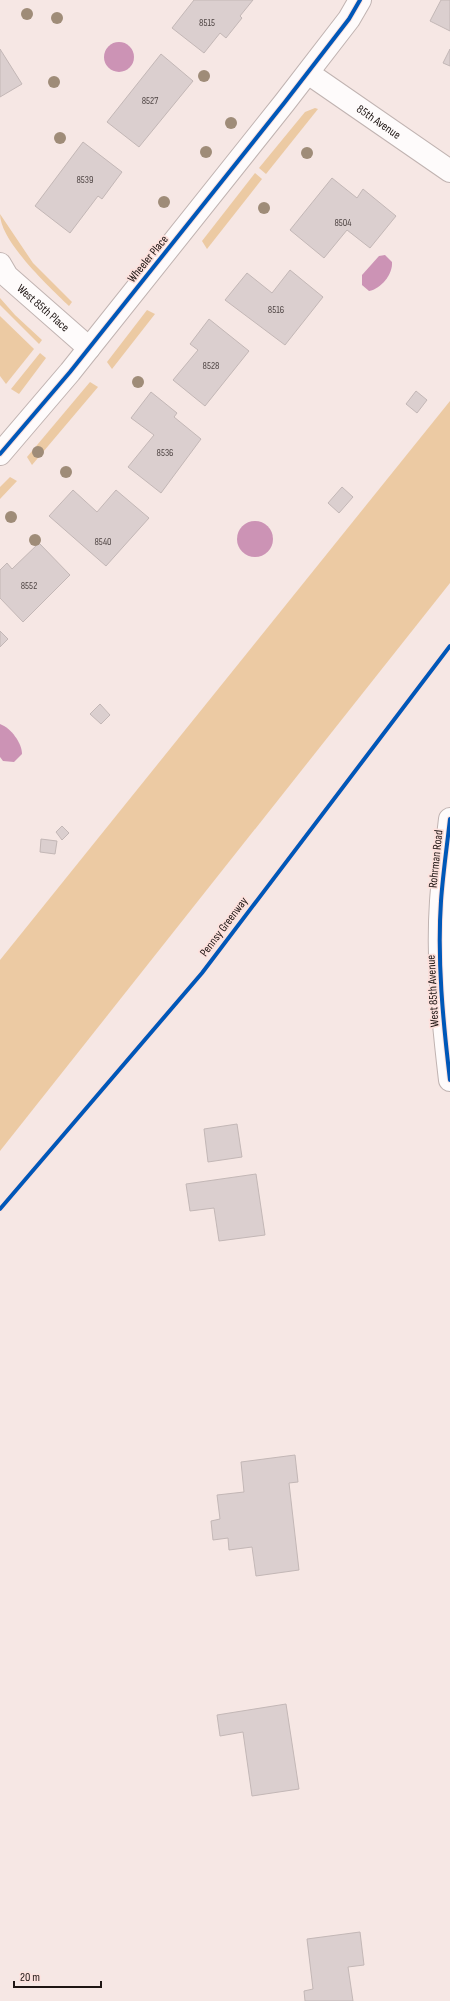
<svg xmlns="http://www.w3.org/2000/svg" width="450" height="2001" font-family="'Sofia Sans Condensed',sans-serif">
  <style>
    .green { fill: #eccaa3 }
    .water { fill: #cc93b5 }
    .building { fill: #dbcfcf; stroke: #c3b7b6 }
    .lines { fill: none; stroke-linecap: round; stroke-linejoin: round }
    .minor-casing { stroke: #c0b3b1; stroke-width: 24 }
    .tertiary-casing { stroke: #c0b3b1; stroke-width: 24 }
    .minor { stroke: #fefbfb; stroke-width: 22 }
    .tertiary { stroke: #fefbfb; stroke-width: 22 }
    .cycleway-casing { stroke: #fde1dd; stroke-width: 6 }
    .cycleway { stroke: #0057b8; stroke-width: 4 }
    .tree { fill: #9f8c78 }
    .labels { text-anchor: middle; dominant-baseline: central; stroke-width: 3.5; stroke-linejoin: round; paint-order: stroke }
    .number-label { font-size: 10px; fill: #504645 }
    .street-label { font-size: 12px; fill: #1e1513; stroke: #fde1dd }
  </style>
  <rect width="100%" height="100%" fill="#f6e7e4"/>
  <g class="green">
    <polygon points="315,108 318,109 266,174 259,168 305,112"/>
    <polygon points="255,173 262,179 207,249 202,241"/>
    <path d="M0 214 33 263 72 302 69 306C49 287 0 241 0 214Z"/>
    <polygon points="0,298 15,315 42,340 39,344 0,305"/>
    <polygon points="147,310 155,314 112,369 107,362"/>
    <polygon points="0,316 34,349 6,384 0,376"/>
    <polygon points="40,353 46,358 19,394 11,389"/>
    <polygon points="90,382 98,387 32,465 27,457"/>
    <polygon points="450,401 450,583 0,1151 0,960"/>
    <polygon points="10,477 17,481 0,499 0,487"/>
  </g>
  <g class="water">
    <circle cx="119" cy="57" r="15"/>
    <path d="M385 255 392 262C393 274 381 289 369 291L362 285V275L379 256Z"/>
    <circle cx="255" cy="539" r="18"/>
    <path d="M0 724C11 728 22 743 22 754L14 762 3 761 0 757Z"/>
  </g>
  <g class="building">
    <polygon points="194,0 253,0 240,16 242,18 226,38 220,33 204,53 172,28"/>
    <polygon points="441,0 450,0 450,31 430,21"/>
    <polygon points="0,49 22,84 0,97"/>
    <polygon points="450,49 450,66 443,63"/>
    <polygon points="161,54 193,81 139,147 107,122"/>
    <polygon points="83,142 122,172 102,199 98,196 70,233 35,206"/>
    <polygon points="332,178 357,198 363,189 396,216 370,248 347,230 324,258 290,230"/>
    <polygon points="290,270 323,297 285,345 225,300 247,273 272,293"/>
    <polygon points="209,319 249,351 205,406 173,380 198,350 190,344"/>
    <polygon points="416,391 427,400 417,413 406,404"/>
    <polygon points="151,392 177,413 174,417 201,439 161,493 128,467 154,435 131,418"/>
    <polygon points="342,487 353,497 339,513 328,503"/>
    <polygon points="73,490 97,512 116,490 149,518 106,566 49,516"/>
    <polygon points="39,543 70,575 23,622 0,598 0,570 7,563 12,569"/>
    <polygon points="0,631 8,639 0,647"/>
    <polygon points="100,704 110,715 101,724 90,714"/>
    <polygon points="62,826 69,833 62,840 56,832"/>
    <polygon points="41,839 57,841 55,854 40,852"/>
    <polygon points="237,1124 242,1157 208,1162 204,1129"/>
    <polygon points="256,1174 265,1235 219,1241 214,1208 190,1211 186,1184"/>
    <polygon points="295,1455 298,1482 289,1483 299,1570 256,1576 252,1547 229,1550 228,1538 213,1540 211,1521 220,1519 217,1495 244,1492 241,1462"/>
    <polygon points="286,1704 299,1789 252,1796 243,1732 220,1736 217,1715"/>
    <polygon points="360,1932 364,1965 348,1967 353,2001 305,2001 304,1991 313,1989 307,1939"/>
  </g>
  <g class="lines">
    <g class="minor-casing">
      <g id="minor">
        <path id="s1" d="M308 73 450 171"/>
        <path id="s2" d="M0 264 7 276 89 348"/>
        <polyline points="0,454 70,372 285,102 349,19 360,0"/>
      </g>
    </g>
    <g class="tertiary-casing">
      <path id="tertiary" d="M450 819C447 846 443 873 441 901 437 960 443 1021 450 1080"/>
    </g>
    <use href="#minor" class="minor"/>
    <use href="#tertiary" class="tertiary"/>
    <g class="cycleway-casing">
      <g id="cycleway">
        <polyline points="0,454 70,372 285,102 349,19 360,0"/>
        <path d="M450 819C447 846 443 873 441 901 437 960 443 1021 450 1080"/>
        <polyline points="0,1209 202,973 450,646"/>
      </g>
    </g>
    <use href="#cycleway" class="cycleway"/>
  </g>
  <g class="tree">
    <circle cx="27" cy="14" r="6"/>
    <circle cx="57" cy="18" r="6"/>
    <circle cx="204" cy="76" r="6"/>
    <circle cx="54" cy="82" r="6"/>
    <circle cx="231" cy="123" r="6"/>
    <circle cx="60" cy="138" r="6"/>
    <circle cx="206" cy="152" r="6"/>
    <circle cx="307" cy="153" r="6"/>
    <circle cx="164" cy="202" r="6"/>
    <circle cx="264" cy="208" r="6"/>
    <circle cx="138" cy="382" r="6"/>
    <circle cx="38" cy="452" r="6"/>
    <circle cx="66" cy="472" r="6"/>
    <circle cx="11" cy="517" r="6"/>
    <circle cx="35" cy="540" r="6"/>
  </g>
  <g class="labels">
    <g class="number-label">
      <text x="207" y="23">8515</text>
      <text x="150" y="101">8527</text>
      <text x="85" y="180">8539</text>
      <text x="343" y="223">8504</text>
      <text x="276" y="310">8516</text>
      <text x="211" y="366">8528</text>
      <text x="165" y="453">8536</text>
      <text x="103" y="542">8540</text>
      <text x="29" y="586">8552</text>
    </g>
    <g class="street-label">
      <text stroke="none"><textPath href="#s1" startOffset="86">85th Avenue</textPath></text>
      <text transform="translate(148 259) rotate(-51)">Wheeler Place</text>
      <text stroke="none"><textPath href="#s2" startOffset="62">West 85th Place</textPath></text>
      <text transform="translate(436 859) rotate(-84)">Rohrman Road</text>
      <text transform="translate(224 927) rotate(-53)">Pennsy Greenway</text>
      <text transform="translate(433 991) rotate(-93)">West 85th Avenue</text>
    </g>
  </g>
  <path d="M14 1981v6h87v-6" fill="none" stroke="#1e1513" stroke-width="2"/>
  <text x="20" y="1981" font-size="12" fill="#1e1513" stroke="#fde1dd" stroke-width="3" paint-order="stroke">20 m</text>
</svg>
